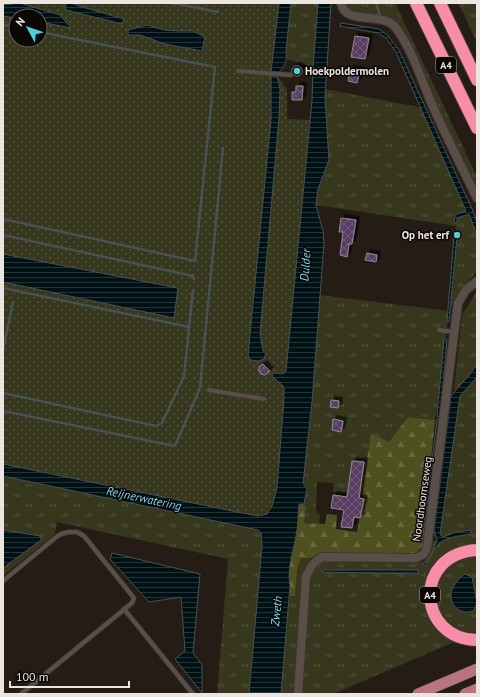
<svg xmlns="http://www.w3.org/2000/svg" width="480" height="697" font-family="'PT Sans',sans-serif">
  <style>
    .grass { fill: url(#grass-tufts) }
    .forest { fill: url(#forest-firs) }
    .park { fill: url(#park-dots); fill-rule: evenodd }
    .water { fill: url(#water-rules); stroke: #485153 }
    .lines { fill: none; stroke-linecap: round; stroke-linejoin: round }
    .stream { stroke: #485153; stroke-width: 2.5 }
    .building { fill: url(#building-cross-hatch); stroke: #908893; filter: url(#shadow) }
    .service-casing { stroke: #3f3734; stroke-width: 5.5 }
    .minor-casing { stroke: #3f3734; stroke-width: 10 }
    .primary-casing { stroke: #3f3734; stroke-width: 12 }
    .motorway-casing { stroke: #3f3734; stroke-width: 14 }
    .service { stroke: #5a4f48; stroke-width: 4 }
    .minor { stroke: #5a4f48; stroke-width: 8 }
    .primary { stroke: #b87481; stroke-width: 11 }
    .motorway { stroke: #f78da7; stroke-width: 12 }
    .poi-dot { fill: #52ccd6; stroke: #0b0705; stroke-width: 1.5 }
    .labels { text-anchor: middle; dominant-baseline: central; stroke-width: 3; stroke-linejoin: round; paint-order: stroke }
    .shield { fill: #0b0705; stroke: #a8a29e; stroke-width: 1 }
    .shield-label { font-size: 10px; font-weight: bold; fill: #ece5e0 }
    .poi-label { font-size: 11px; font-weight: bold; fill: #ece5e0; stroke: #0b0705; text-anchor: start }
    .street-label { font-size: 11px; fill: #ece5e0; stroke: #0b0705 }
    .water-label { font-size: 12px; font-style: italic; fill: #76d6f0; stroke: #0b0705 }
  </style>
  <defs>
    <pattern id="grass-tufts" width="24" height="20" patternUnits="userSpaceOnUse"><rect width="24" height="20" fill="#36371c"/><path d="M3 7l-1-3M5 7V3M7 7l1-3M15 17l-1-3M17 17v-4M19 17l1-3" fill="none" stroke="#53543d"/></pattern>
    <pattern id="forest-firs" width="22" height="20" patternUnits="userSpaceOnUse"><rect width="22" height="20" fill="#4e5020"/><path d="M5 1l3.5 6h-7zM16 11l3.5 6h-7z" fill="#686940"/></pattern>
    <pattern id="park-dots" width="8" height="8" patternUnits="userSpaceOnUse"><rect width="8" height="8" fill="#36371c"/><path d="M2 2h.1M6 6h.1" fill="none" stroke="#53543d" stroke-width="1.8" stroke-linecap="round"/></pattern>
    <pattern id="water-rules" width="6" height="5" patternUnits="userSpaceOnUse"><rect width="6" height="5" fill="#011217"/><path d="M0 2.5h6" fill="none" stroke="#263438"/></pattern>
    <pattern id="building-cross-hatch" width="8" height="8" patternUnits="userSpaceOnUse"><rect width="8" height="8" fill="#5a3e63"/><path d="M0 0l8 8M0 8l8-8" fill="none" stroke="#725a79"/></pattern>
    <filter id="shadow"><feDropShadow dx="3.5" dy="-3.5" stdDeviation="0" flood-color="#0009"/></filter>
  </defs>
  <rect width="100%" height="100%" fill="#251c16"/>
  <g class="grass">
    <polygon points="291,3 318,3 313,68 287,59 286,51"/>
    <path d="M344 3H395L473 168 477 178V196L401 37 388 20C371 17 354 17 344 3Z"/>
    <polygon points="458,3 477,3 477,42"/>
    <polygon points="325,89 423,108 477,228 477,271 456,297 449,311 435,420 408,417 389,443 371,433 361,496 333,492 334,483 317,482 316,511 320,515 319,524 304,523 306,507 304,504 307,489 303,483 312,402 319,295 449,311 456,226 316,205 318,189 324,175 328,139 326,119"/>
    <path d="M477 291V546L462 548 427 594 459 640 333 694H301L309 585C311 570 315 561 332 560L405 563 423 562 429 555 432 541H440L439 534 448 481 458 404V395L454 389 462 315Z"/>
    <polygon points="3,476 258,530 261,533 262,546 249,694 217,694 228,559 57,522 55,534 3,576 3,568 41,540 40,536 3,530"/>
    <path d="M477 556V603L472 577 474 610 477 604V633H474C466 632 458 631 451 626 433 612 430 581 449 567 453 564 457 560 462 558 467 557 472 556 477 556Z"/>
    <polygon points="301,558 311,558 307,566 295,694 281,694 289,596 295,596 297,571"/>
  </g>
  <polygon class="forest" points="408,417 435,420 422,547 415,554 406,555 322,553 311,558 301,558 297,571 295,596 289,596 290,586 288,576 291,553 296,536 299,504 304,504 306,507 304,523 325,524 327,514 337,515 336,529 357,532 364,497 361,496 371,433 389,442"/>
  <path class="park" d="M3 3H279L271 76H277L287 89V119L310 120 286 371 283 374 274 373 284 387V399L277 488 272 506 267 514 258 516 242 513 3 464ZM16 16H40V40H16Z"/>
  <g class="water">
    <polygon points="20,3 60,15 71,28 40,22 40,16 16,16 16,18 3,16 3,5"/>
    <polygon points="67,3 74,4 79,6 124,19 122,24 66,10 65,7"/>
    <path d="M279 3H291L286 51C287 61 286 65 279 72H271Z"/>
    <path d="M318 3H331L325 97 329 160 318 189 316 205 323 231 324 243 312 402 303 483 307 489 304 504H299C298 515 298 526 296 536 293 553 287 568 290 586L281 694H249L262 546 261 533 258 530 3 476V464L242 513 258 516 267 514 272 506 277 488 284 399V387L272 376 274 373 283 374 286 371 312 101 313 68Z"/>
    <polygon points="341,23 379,29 388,36 399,50 472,209 477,223 477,236 469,214 457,218 457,223 454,223 455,215 466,211 396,52 386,38 378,33 340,26"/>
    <polygon points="147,25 164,30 178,31 193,31 205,37 202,51 165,44 140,35 128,35 128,30"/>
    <polygon points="271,76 277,76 280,89 279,118 260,334 263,351 266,353 264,359 259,361 250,360 248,355 268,150 271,119"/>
    <polygon points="454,236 457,237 449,321 447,321"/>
    <polygon points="3,254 178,288 174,318 3,282"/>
    <polygon points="444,340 447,340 440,417 437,416"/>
    <path d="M477 363V377L460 396 440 534 443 537 456 532 471 530V534C460 536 442 537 436 547 431 554 430 561 424 566L423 564 429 559 437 540 434 531 451 396C460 384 471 376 477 363Z"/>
    <polygon points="437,419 440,420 425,546 422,546"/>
    <polygon points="3,530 40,536 41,540 3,568"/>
    <polygon points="112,553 200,574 193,653 202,665 202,693 175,659 185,651 181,597 149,602 110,559"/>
    <polygon points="323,570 418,570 418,574 322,572"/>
    <path d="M465 574 472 577 477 603 474 610C464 616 451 608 451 596 451 587 458 579 465 574Z"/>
  </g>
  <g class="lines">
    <g class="stream">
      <polyline points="173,3 218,12"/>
      <polyline points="376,3 380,15"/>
      <polyline points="3,25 16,27"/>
      <polyline points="3,219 195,261 215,67 40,32"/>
      <polyline points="3,235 193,276 194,279"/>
      <polyline points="3,288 189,327"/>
      <polyline points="3,350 13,302"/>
      <polyline points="3,393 156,426 162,423 184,376 193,290"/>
      <polyline points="3,411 175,446 200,388 223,148"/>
    </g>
  </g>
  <g class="building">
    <polygon points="355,36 369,38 365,59 351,57"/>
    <circle cx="297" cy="71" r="5"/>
    <polygon points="350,69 360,71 357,83 348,81"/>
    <polygon points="296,86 303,86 302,100 292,100 292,92 296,92"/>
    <polygon points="341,218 356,220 352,244 349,244 347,257 340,255 343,232 339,232"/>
    <polygon points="367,253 377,255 376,262 365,260"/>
    <polygon points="263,364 270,371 265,375 261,374 259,371 259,367"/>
    <polygon points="331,400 339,401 338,408 330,407"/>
    <polygon points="333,419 343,421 341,432 332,430"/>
    <polygon points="352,461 364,462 359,498 364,499 360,518 354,517 352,528 341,527 344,510 331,508 333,495 347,497"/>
  </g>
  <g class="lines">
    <g class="service-casing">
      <g id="service">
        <polyline points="238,71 291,75"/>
        <polyline points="439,330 454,332"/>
        <polyline points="209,390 264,399"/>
        <polyline points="3,581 55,538 61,534 69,532 77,532 84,536 134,598 132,603 21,694"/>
        <polyline points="124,609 193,694"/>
      </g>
    </g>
    <g class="minor-casing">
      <g id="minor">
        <path d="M341 3C345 26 382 11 395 27 411 46 423 84 433 107 447 138 462 168 477 198"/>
        <path d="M298 694 306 577C310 568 313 562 322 557L416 558 424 554 427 547 458 303 466 290 477 281"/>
      </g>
    </g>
    <g class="primary-casing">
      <g id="primary">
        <polyline points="418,694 477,669"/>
        <polyline points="465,694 477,689"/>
      </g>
    </g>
    <g class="motorway-casing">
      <g id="motorway">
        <polyline points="416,3 477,128"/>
        <polyline points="440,3 477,80"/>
        <path d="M477 550C412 554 417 639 477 640"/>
      </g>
    </g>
    <use href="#service" class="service"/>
    <use href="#minor" class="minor"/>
    <use href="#primary" class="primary"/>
    <use href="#motorway" class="motorway"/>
  </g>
  <g class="poi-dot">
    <circle cx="297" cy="71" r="4"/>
    <circle cx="457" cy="235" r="4"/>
  </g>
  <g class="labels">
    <g class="shield">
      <rect x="436" y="57" width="20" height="16" rx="3"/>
      <rect x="420" y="587" width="20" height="16" rx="3"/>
    </g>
    <g class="shield-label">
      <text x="446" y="65">A4</text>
      <text x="430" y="595">A4</text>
    </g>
    <g class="poi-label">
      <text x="305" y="71">Hoekpoldermolen</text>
      <text x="449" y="235" text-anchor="end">Op het erf</text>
    </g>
    <g class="street-label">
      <text transform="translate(422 499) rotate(-82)">Noordhoornseweg</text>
    </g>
    <g class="water-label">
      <text transform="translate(305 265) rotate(-86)">Dulder</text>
      <text transform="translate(144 498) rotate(12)">Reijnerwatering</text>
      <text transform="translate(276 611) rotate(-84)">Zweth</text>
    </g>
  </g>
  <rect width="480" height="697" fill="none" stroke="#ece5e0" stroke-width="8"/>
  <g transform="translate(28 28) rotate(310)"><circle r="19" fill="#0b0705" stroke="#65605d"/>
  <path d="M0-3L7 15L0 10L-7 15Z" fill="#52ccd6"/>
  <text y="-6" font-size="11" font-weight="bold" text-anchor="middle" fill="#ece5e0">N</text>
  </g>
  <path d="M10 681v6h119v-6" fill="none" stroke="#ece5e0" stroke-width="2"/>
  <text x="16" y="681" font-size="12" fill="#ece5e0" stroke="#0b0705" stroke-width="3" paint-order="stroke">100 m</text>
</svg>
